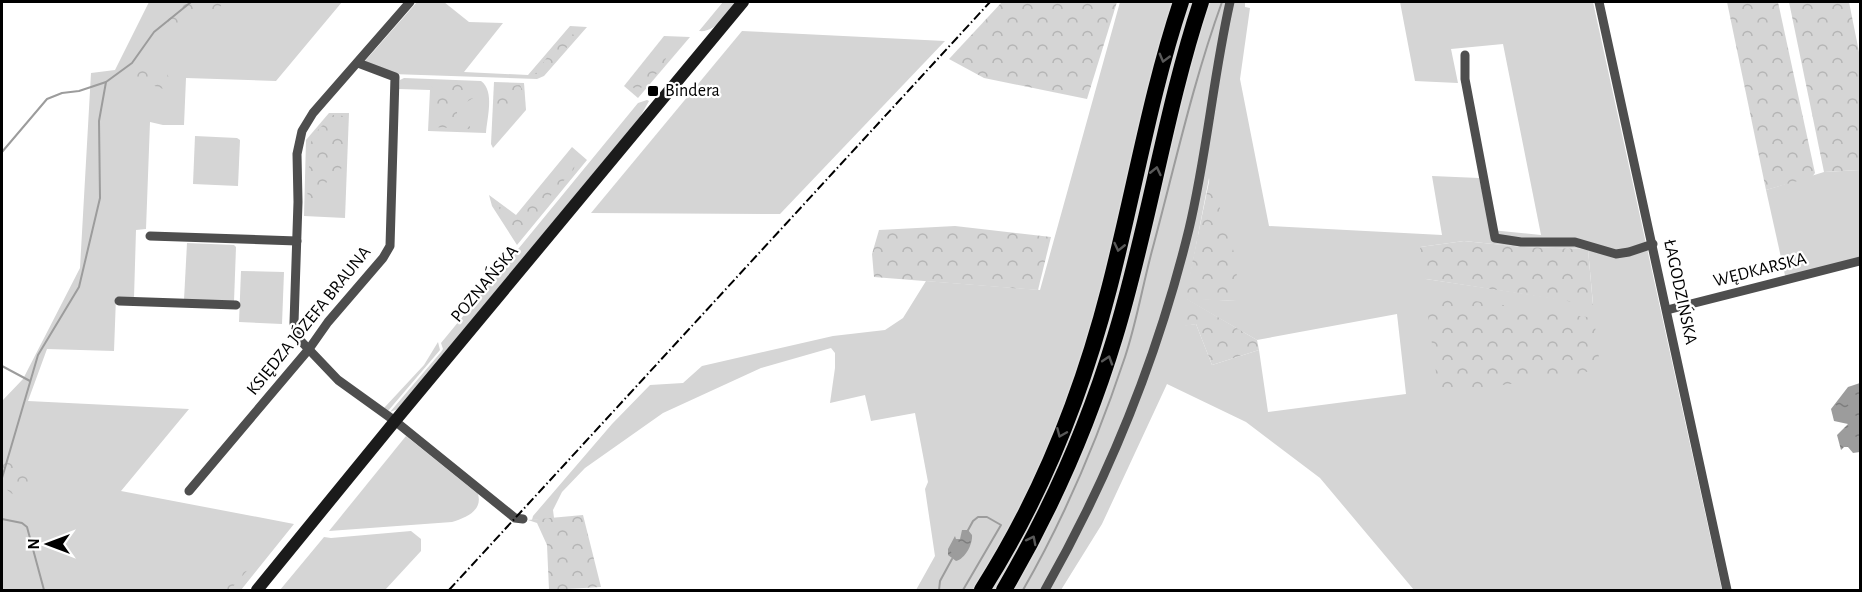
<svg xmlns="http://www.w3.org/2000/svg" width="1862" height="592" font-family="'Alegreya Sans',sans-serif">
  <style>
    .green { fill: #d5d5d5; fill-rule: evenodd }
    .forest { fill: url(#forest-crowns) }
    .water { fill: url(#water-ripples) }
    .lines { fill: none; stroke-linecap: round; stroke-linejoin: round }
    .stream { stroke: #9c9c9c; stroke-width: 2 }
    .motorway-casing { stroke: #dbdbdb; stroke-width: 19 }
    .minor { stroke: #4e4e4e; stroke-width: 9 }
    .secondary { stroke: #1b1b1b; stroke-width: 12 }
    .motorway { stroke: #000; stroke-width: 16 }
    .rail { stroke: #000; stroke-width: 2; stroke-dasharray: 9 3 1.5 3; stroke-linecap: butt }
    .oneway { stroke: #595959 }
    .poi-dot { fill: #000; stroke: #fff; stroke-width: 2 }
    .labels { text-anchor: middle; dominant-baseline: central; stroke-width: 4.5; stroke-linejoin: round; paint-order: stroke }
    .poi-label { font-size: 18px; fill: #000; stroke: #fff; text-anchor: start }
    .street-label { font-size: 18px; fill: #000; stroke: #fff }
  </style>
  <defs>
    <pattern id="forest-crowns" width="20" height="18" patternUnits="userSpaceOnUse" patternTransform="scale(1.5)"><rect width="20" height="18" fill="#d5d5d5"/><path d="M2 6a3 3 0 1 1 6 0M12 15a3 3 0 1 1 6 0" fill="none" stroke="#b5b5b5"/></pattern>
    <pattern id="water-ripples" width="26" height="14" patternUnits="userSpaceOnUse" patternTransform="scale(1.5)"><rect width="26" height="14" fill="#9c9c9c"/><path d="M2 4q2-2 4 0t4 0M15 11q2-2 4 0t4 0" fill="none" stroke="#7d7d7d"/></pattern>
  </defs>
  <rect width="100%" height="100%" fill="#fff"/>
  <g class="green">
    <polygon points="149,2 342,2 276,81 186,78 184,125 163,125 150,122 146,229 136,230 134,298 116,297 114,351 47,349 28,401 189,409 121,491 294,524 241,590 2,590 2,401 23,379 80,268 91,73 115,70"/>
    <polygon points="417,2 444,2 469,22 503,23 464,72 528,75 570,26 587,27 544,76 537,79 392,74 370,65 365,61"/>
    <path d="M723 2H736C727 13 716 33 699 31Z"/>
    <path d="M1120 2H1245V7L1250 8 1240 79 1269 226 1442 235 1432 176 1479 178 1491 230 1541 235 1503 44 1451 49 1458 83 1415 81 1400 2H1593L1722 590H1414L1320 478 1246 422 1167 384 1102 524 1061 590H916L935 556 925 489 928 482 915 413 871 421 865 395 830 403 835 368V353L831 348 761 368 663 413 585 468 562 492 553 510 554 518 532 520 533 516 612 424 650 385 683 383 702 366 833 336 885 330 903 318 926 281 1040 290ZM1209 178 1236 301H1235L1186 298ZM1464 241 1523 247 1588 249 1593 304 1426 279 1420 247ZM1186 299 1257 340 1397 314 1406 394 1268 412 1259 350 1212 365 1196 324 1180 326Z"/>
    <polygon points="742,31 945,41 780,214 591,213"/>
    <polygon points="664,36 690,37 638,98 624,86"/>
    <path d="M404 78 481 81C495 91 487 118 486 133L428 131 430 90 399 89 400 80Z"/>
    <polygon points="494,82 524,83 526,110 493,148 491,144"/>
    <polygon points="647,100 649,101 640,117 398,409 390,412 441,352 443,349 441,343 638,103"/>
    <polygon points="329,113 349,113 345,218 304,216 306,140"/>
    <polygon points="195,136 237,138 240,140 238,186 193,184"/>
    <polygon points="572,147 587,160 517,245 492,206 489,195 516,215"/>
    <polygon points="1860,170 1860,261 1786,280 1766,190 1824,172"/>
    <polygon points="187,243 234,245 236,247 234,302 184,300"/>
    <polygon points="241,271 284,272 282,324 239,322"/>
    <polygon points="438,342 440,350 388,411 384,408 424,365"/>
    <path d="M406 436 478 494C483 511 465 518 452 522L329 531Z"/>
    <polygon points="411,531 421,539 421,551 385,590 280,590 324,537 331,538"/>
  </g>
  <g class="forest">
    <path d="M176 2H223C217 16 203 14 190 16 184 17 179 22 174 26L169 23C166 14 168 8 176 2Z"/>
    <polygon points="1002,2 1117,2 1087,99 984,78 949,59"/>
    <polygon points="1727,2 1778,2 1815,173 1812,177 1766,190"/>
    <polygon points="1789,2 1849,2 1860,57 1860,170 1824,172"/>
    <polygon points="570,34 573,34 575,38 571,43 542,74 535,74 554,48"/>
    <path d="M664 56 666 58C663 68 647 87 636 90L630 85 641 73Z"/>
    <polygon points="144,69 166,72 174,87 169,91 149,84 132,82 139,70"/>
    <polygon points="467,83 475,85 479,89 478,95 457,108 457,114 470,126 470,129 433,127 434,89 430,84"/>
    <polygon points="520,85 523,91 520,104 511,104 504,114 499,117 496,112 498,87"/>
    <polygon points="333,115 344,116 346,120 342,166 340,173 323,185 312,205 309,202 307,191 311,142 317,131"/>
    <polygon points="572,155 576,157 574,169 552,194 526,231 519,236 504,218 497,204 512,219 515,219 538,197 558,167"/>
    <polygon points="1210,177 1237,262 1236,301 1187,299 1257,340 1259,350 1212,365 1196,324 1179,327"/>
    <polygon points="955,226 1051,237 1038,290 874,277 872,254 879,230"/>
    <polygon points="1464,241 1523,247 1588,249 1593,305 1426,279 1422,275 1420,247"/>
    <polygon points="1425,294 1594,318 1600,366 1568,380 1531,381 1439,394"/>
    <path d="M5 458 12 460 18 472 29 478 30 488 17 496C0 489 1 478 2 461Z"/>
    <polygon points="583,515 601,587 549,590 547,545 537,523 528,520"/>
    <polygon points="281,527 280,532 274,540 230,590 223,590 226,580 249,560 267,537"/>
  </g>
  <g class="water">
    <polygon points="1860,383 1860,452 1853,453 1848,447 1844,447 1841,450 1837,435 1848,424 1834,421 1831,409 1848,387"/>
    <path d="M962 530H968L972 535C973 544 965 559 956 561L948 555V549L955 536 956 539H960Z"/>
  </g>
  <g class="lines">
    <g class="stream">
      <polyline points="2,152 47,99 62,93 79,91 106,82"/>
      <polyline points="2,366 30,381"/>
      <polyline points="2,478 38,355 79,287 100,198 99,121 106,82 132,63 154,32 191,2"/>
      <polyline points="2,519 22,523 27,527 44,590"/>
      <polyline points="939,590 940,581 952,559"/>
      <polyline points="963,590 1001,525 987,517 978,517 973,521 967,532"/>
      <path d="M1023 590C1065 517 1098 438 1125 357 1137 321 1143 283 1153 247 1175 165 1193 82 1222 2"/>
    </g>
    <g class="motorway-casing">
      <g id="motorway">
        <path d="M982 590C1040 499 1082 394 1109 289 1134 193 1150 95 1181 2"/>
        <path d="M1004 590C1051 510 1088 426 1115 337 1149 226 1165 111 1201 2"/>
      </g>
    </g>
    <g class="minor">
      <polyline points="410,2 313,113 302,131 297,154 298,202 294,323 298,338 338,380 395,421 515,518 523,519"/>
      <polyline points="1599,2 1727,590"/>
      <polyline points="1465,55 1465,79 1495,238 1521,242 1575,242 1616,254 1629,252 1653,244"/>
      <polyline points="150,236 297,241"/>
      <polyline points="119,301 236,305"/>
      <polyline points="1667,310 1860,261"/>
      <polyline points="189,491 309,349 328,322 383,258 390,246 395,77 358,63"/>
      <path d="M1045 590C1109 477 1158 356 1189 229 1207 154 1213 77 1230 2"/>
    </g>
    <polyline class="secondary" points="257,590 395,421 743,2"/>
    <use href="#motorway" class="motorway"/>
    <polyline class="rail" points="449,590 990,2"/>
  </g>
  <defs><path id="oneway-chevron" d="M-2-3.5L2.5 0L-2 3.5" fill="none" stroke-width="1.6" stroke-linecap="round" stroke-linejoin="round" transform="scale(1.5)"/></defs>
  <g class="oneway">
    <use href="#oneway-chevron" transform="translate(1164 58) rotate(105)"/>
    <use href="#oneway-chevron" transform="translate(1156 171) rotate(-77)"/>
    <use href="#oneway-chevron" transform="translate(1119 247) rotate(103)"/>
    <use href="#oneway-chevron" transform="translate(1108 360) rotate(-72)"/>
    <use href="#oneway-chevron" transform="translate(1061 433) rotate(113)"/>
    <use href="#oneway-chevron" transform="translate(1032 540) rotate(-63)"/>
  </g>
  <rect class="poi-dot" x="647" y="85" width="12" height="12" rx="3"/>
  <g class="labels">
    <g class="poi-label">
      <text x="665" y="91">Bindera</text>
    </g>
    <g class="street-label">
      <text transform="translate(1760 270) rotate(-14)">WĘDKARSKA</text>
      <text transform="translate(485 284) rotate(-50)">POZNAŃSKA</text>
      <text transform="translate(1680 292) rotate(78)">ŁAGODZIŃSKA</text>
      <text transform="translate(309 321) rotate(-51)">KSIĘDZA JÓZEFA BRAUNA</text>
    </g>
  </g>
  <rect width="1862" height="592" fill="none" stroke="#000000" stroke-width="6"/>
  <g transform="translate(48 544) rotate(270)" stroke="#ffffff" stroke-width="4.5" paint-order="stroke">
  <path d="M0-4.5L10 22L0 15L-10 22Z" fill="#000000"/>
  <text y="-9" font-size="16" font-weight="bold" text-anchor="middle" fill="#000000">N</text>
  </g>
</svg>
